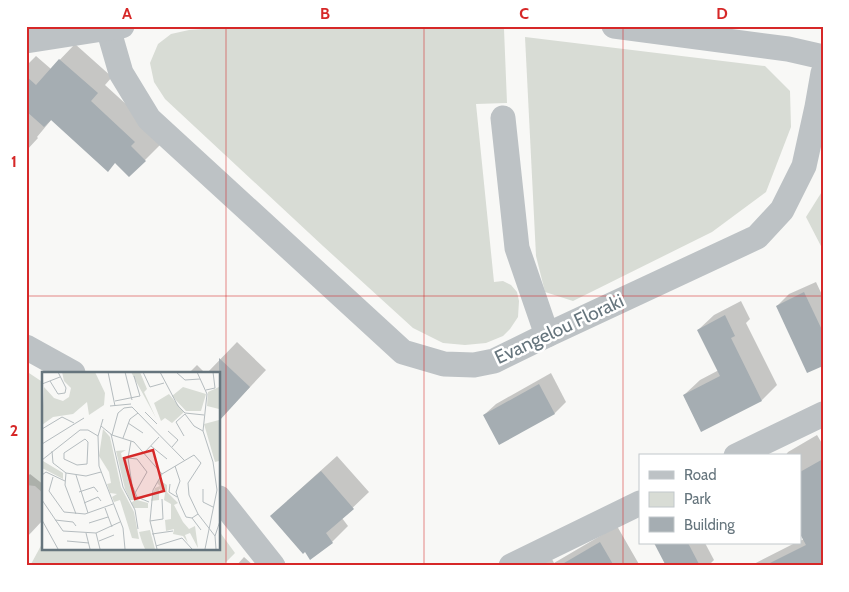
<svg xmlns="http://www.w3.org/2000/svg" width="849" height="592" font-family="Cabin,sans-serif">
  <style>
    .green { fill: #d8dcd5 }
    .shadow { fill: #0003 }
    .building { fill: #a5adb2 }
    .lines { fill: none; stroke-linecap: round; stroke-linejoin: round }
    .minor { stroke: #bdc2c5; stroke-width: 25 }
    .grid { fill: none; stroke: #d62828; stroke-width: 1; stroke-opacity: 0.55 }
    .labels { text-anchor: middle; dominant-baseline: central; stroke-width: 5; stroke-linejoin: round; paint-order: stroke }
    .street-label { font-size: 19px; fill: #66757d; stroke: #fff }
    .inset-road { fill: none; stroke: #b5bcbf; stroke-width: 1 }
    .view { fill: #d62828; fill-opacity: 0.15; stroke: #d62828; stroke-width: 2.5 }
    .inset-edge { fill: none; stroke: #66757d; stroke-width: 2.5 }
    .neatline { fill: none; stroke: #d62828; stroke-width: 2 }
    .grid-label { font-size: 16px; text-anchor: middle; font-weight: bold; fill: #d62828 }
  </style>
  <rect width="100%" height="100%" fill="#f8f8f6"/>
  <g class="green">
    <polygon points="247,26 477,26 504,29 507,103 476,104 494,282 503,281 511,285 517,292 519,301 518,317 510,329 503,336 486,343 465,345 443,343 413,328 323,246 165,99 154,82 150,63 158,44 171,34 189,30"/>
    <polygon points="525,37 765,66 790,91 791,127 766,192 712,232 573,301 545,292 536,256"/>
    <polygon points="823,190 823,250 806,217"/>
    <polygon points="26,371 44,383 44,494 35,486 26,485"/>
    <polygon points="219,531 235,553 222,566 30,566 44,540 44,548 129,548 130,550 132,548 219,548"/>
  </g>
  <g class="shadow">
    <polygon points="75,44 112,77 105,85 150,126 160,145 129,176 116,162 52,119 37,137 38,138 26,151 26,66 36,56 51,69"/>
    <polygon points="816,282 823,297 823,364 777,306 789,294"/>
    <polygon points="741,301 750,319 746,323 777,385 762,400 684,395 700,380 719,370 698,330 714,315"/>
    <polygon points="237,342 266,370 219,420 219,373 207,373"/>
    <polygon points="197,365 205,373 189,373"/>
    <polygon points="551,373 566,402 555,413 500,443 484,415 496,404"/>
    <polygon points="817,435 823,445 823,566 750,566 795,543 800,543 800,541 804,539 800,516 800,456 785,456 788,452"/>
    <polygon points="337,456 369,492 342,518 348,526 332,542 311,558 287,501"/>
    <polygon points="30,474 44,485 44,519 27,537 26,536 26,478"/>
    <polygon points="617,526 640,566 538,566 552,559 554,563"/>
    <polygon points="655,543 705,543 714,560 708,566 667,566"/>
    <polygon points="244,557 254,566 236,566"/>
  </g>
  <g class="building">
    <polygon points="59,59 98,93 91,101 135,142 131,146 146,161 129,177 115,163 108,172 51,120 44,127 26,111 26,76 36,85"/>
    <polygon points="804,292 823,332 823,366 807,373 776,306"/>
    <polygon points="725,315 735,336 731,338 762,401 701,432 683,395 720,376 697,330"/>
    <polygon points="219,358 250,387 219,421"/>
    <polygon points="539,384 555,414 499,445 483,415"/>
    <polygon points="823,459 823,566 764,566 806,545 800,534 800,472"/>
    <polygon points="321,471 354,509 326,533 333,543 310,560 305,552 303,554 270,516"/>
    <polygon points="600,542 614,566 559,566"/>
    <polygon points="654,543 688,543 700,566 666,566"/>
  </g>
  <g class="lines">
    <g class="minor">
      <polyline points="614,26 788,49 823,57"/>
      <polyline points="108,28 121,73 149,119 403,352 444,364 474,365 494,361 547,335 757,237 782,210 804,166 817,107 823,73"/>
      <polyline points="26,41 122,26"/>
      <polyline points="503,118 517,248 547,335"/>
      <polyline points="26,347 73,373"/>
      <polyline points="736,456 823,414"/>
      <polyline points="219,498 273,566"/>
      <polyline points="511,566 640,503"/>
    </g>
  </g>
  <path class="grid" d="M226 26V566M424 26V566M623 26V566M26 296H823"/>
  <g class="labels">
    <g class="street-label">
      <text transform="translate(559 329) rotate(-25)">Evangelou Floraki</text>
    </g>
  </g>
  <g transform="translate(42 372)">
    <rect width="178" height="178" fill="#f8f8f6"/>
    <path d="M20 0H53L63 21 62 33 47 43 45 30 31 42 11 45 0 53 2 15 12 26 21 29 27 25 29 16 22 9ZM89 0H98L105 17 102 20 114 46ZM141 15 164 22 159 39H144L130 24ZM177 15V37L165 34 166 20ZM127 22 142 40 130 51 123 46 119 49 112 31ZM177 48V89L173 90 162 52ZM61 57 68 65 79 115 92 140 97 167 90 166 78 128 72 130 70 125 75 122 68 121 65 112 69 111 67 100 57 84ZM84 78 79 81 80 86H84L90 118 95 128 106 131V136H92L89 131 93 128H88L83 117 74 79ZM1 89 21 101V107L0 96ZM117 108 125 113V120L136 131 132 133 141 150 147 157 153 154 156 176 148 161 143 163 146 171 141 164 131 162 132 157 124 159 123 148 129 147V132L122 128 123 121 117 117V128L109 129 113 116 118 114 115 111ZM108 158 109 162 113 177H103L100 170 97 160Z" fill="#d8dcd5"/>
    <path class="inset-road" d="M66 0 73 34M83 0 90 28M101 0 108 15 122 11M118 0 136 34 143 41 162 43M134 0 143 8 158 7M155 0 165 22 161 59 171 90 175 118 163 177M8 9 16 22 23 21 24 16 16 0M0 12 18 5M164 18 173 16 171 0M73 29 98 24 92 4M68 34 89 32M103 40 115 52M143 42 152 54 161 59M86 51 101 61M59 54 70 63 92 70 120 102M0 57 20 45 32 51M126 59 136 68 130 75M69 62 81 115 93 138 96 157M70 63 76 41 82 36 90 35 143 89M56 64 61 47M142 64 134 50 143 42M81 66 88 47 96 41M43 67 46 70 45 92 35 93 22 87V81ZM89 69 86 86 90 113 95 125 107 130M0 72 42 46M109 74 125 87M10 79 11 91 24 101 44 104 59 100M102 81 117 65M152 83 159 91 146 111 147 123 156 142 173 164M86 86 95 87 105 100 93 121M0 88 38 58H46L56 64 57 94 81 156 83 177M133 94 138 109 134 120 138 132 144 145 150 146 156 142M24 101 23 113 34 142M0 103 4 100 23 109M34 103 46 141M11 105 7 119 22 140 43 142 71 132M128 112 127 120 135 125M161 117V130L171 135M37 120 52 115 56 120M0 128 21 159 54 161 78 150M42 131 56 125 59 129M63 136 70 155M150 146 159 158M0 148 16 177M13 148 31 150 34 154M108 149 121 147 120 127M47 151 66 145M44 161 48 177M54 161 58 177M110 162 131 159M25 169 47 171M57 169 72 163M114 174 140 166 150 177M115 177 108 149 111 118 120 102 152 83M174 177 173 164 178 149"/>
    <path class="view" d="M111 78 122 119 93 127 82 86Z"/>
    <rect width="178" height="178" class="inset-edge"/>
  </g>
  <rect width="849" height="592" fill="none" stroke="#ffffff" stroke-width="55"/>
  <rect x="639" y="454" width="162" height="90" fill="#ffffff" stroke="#c2c8cb"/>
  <rect x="649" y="471" width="25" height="8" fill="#bdc2c5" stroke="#c2c8cb"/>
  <text x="684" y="480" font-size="15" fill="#66757d">Road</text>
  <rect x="649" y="492" width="25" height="15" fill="#d8dcd5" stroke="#c2c8cb"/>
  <text x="684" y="504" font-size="15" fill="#66757d">Park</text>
  <rect x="649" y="517" width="25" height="15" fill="#a5adb2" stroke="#c2c8cb"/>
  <text x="684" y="530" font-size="15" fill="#66757d">Building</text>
  <rect x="28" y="28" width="794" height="536" class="neatline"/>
  <g class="grid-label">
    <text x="127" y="19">A</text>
    <text x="325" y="19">B</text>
    <text x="524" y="19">C</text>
    <text x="722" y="19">D</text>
    <text x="14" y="167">1</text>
    <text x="14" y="436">2</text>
  </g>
</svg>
